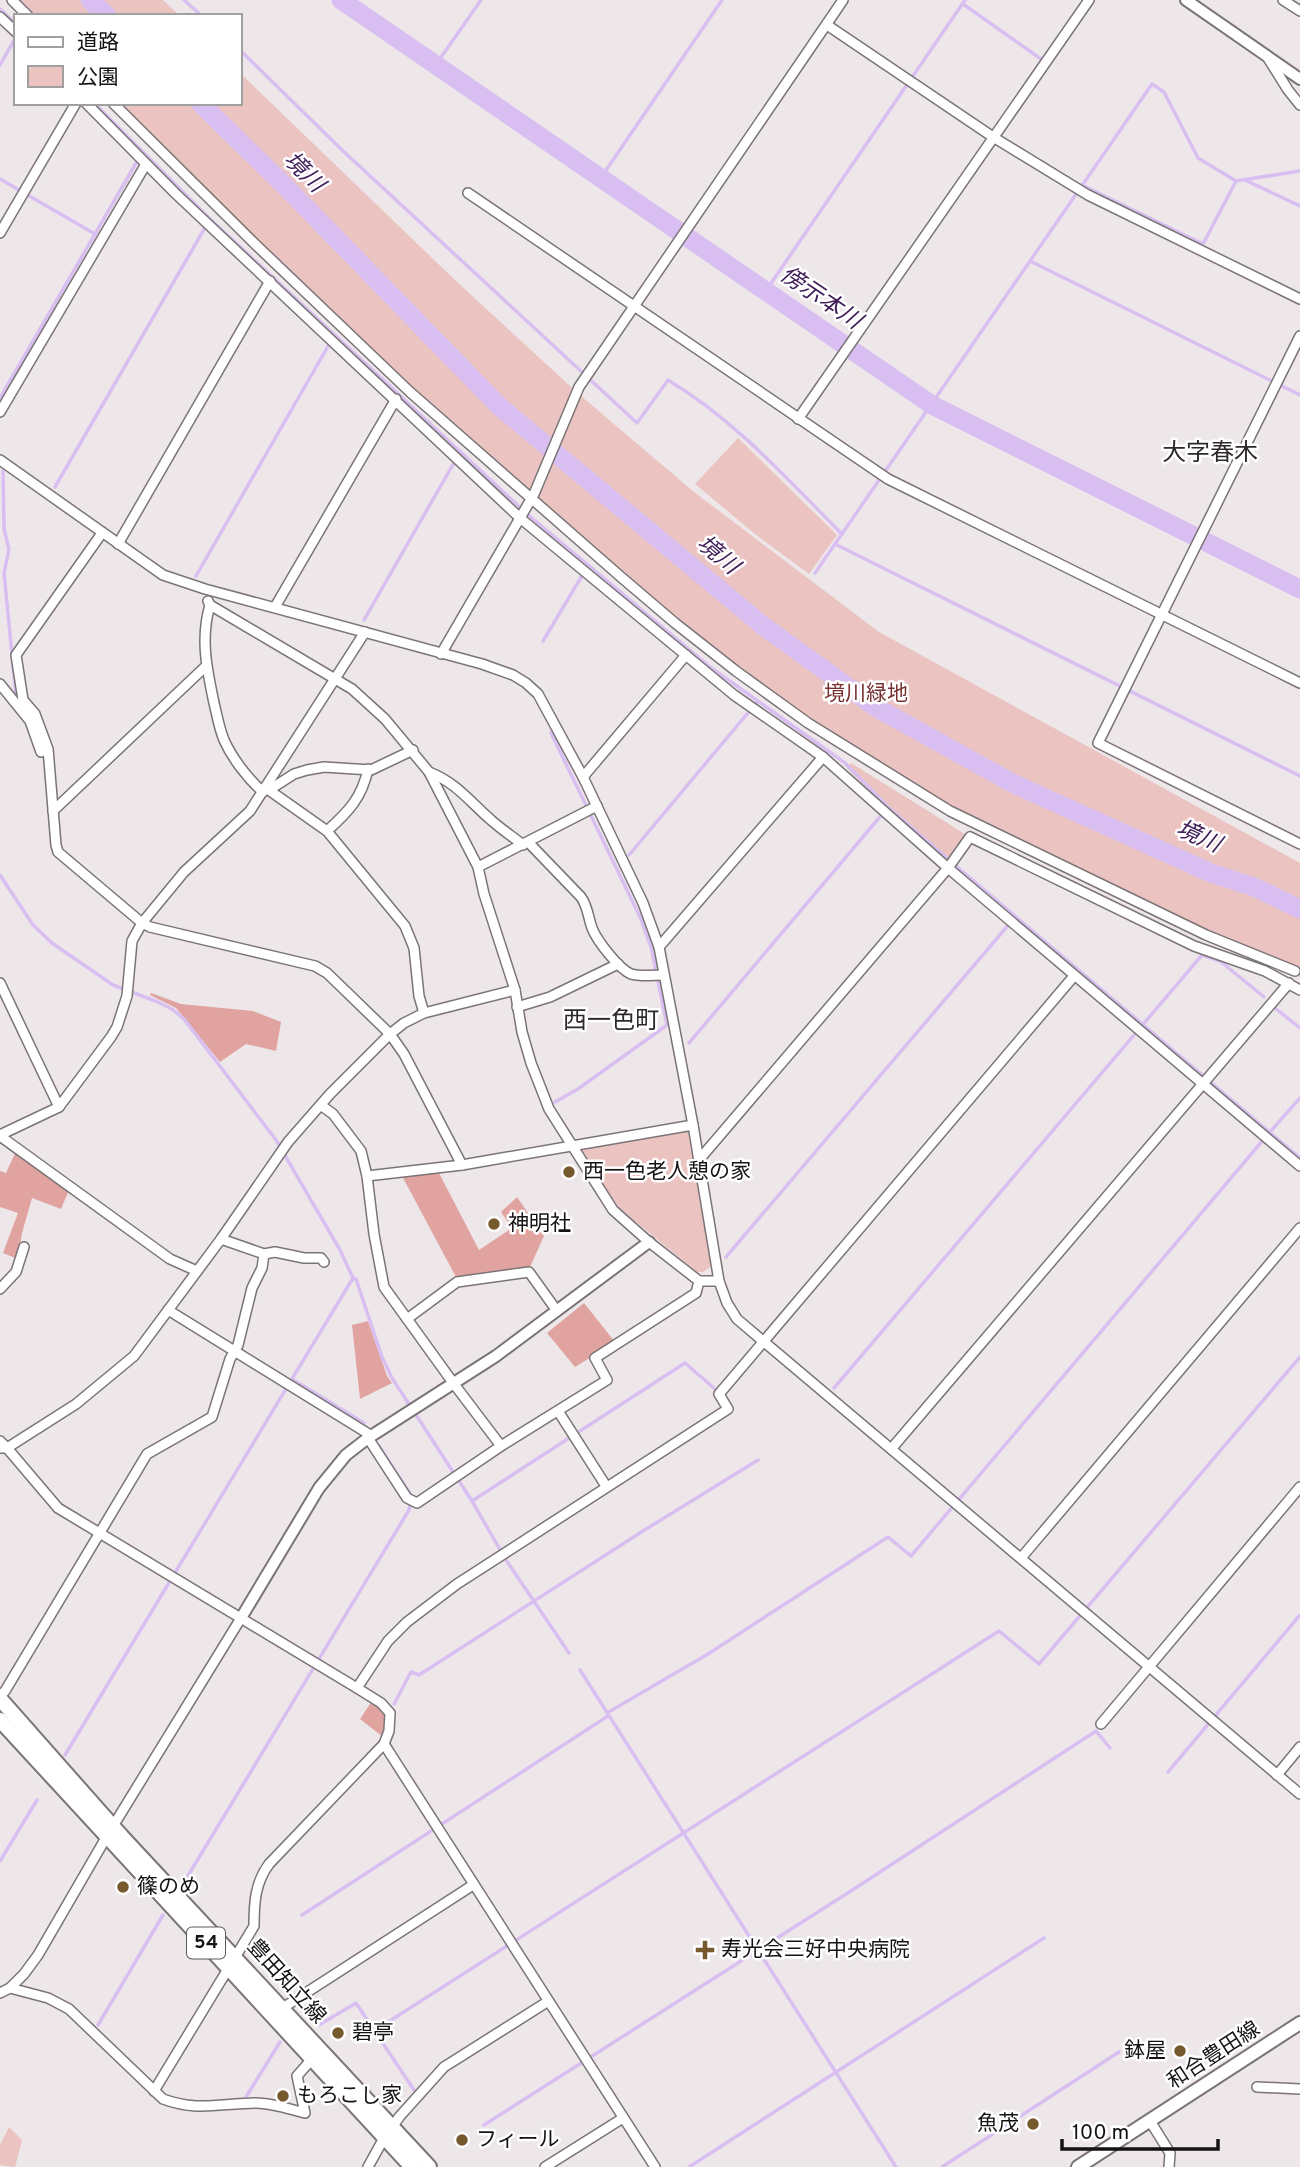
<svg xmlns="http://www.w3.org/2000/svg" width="1300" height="2167" font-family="Overpass,'Noto Sans JP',sans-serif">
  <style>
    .green { fill: #ebc3c0 }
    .forest { fill: #e1a3a0 }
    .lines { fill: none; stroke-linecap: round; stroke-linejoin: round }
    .stream { stroke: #d9bff1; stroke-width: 3.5 }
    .river { stroke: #d9bff1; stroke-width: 19 }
    .minor-casing { stroke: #7a7477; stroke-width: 12 }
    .tertiary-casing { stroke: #7a7477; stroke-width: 14 }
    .secondary-casing { stroke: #7a7477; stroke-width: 16 }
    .primary-casing { stroke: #7a7477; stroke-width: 18 }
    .minor { stroke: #fff; stroke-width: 9 }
    .tertiary { stroke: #fff; stroke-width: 10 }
    .secondary { stroke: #fff; stroke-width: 12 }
    .primary { stroke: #fff; stroke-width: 14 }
    .poi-dot { fill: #765a2d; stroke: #fff; stroke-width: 2.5 }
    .labels { text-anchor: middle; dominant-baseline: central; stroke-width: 5; stroke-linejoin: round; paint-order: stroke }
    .shield { fill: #fff; stroke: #5a595a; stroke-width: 2 }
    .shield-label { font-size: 19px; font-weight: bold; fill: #141213 }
    .park-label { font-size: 21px; fill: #793030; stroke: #fff }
    .poi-label { font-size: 21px; fill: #141213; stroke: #fff; text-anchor: start }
    .street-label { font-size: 21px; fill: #141213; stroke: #fff }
    .water-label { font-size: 23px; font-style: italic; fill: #41205a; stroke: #fff }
    .quarter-label { font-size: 24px; fill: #2d282a; stroke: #fff }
  </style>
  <rect width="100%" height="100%" fill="#ede7ea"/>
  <g class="green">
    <polygon points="14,0 163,0 180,16 29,16"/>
    <polygon points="240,73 457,282 581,396 694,492 879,632 1300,863 1300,977 978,825 831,744 671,626 278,270 112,103 240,103"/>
    <polygon points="738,438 837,535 809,574 755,534 695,484"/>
    <polygon points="851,763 968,836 947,863 876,800 847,768"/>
    <polygon points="686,1129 688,1132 711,1264 710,1267 703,1272 697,1272 619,1208 579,1149"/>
    <polygon points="9,2127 22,2140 15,2167 0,2165 0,2145"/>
  </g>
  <g class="forest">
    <polygon points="151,993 181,1004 253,1011 281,1022 276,1051 246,1044 220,1062 176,1008 150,995"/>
    <polygon points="16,1151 69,1190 61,1209 32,1198 22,1233 18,1259 3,1253 18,1213 0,1207 0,1171 6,1173"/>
    <polygon points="439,1173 479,1250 515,1226 511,1221 508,1222 501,1212 517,1197 544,1236 530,1267 456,1277 402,1176"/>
    <polygon points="584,1303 615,1342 575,1367 547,1333"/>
    <polygon points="368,1321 387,1376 392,1383 360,1399 352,1325"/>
    <polygon points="372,1701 386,1714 386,1732 383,1737 360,1719"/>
  </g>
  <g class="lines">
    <g class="stream">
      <polyline points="184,0 202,16"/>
      <polyline points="963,4 1041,59"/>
      <polyline points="0,9 16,24"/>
      <path d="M240 50 342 150 637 423 668 380C735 420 787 479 842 534"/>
      <polyline points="0,65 16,37"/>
      <polyline points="435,66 481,0"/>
      <polyline points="94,103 210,219 527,514 710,667 845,763 888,807 956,866 1300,1158"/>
      <polyline points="0,179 95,234"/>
      <polyline points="600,179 722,0"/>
      <polyline points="1245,180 1300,206"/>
      <polyline points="1082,185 1203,244 1236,181"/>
      <polyline points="1030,261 1300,395"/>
      <polyline points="765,292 965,0"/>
      <polyline points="0,398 139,158"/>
      <polyline points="3,471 4,529 9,549 4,573 16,695"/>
      <polyline points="55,487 206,226"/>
      <polyline points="835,544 1300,776"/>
      <polyline points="815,573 1152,84 1164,92 1198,158 1236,181 1300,171"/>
      <polyline points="196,576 331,341"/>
      <polyline points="364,620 455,461"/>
      <polyline points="543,641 583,574"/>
      <polyline points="551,733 640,917 651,947 667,1025 578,1089 555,1102"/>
      <polyline points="629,855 757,702"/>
      <polyline points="0,875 33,925 52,943 113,985 158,1002 172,1009 184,1019 276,1140 340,1250 353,1278 65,1755"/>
      <polyline points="1275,1008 1300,1028"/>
      <polyline points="689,1043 884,812"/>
      <polyline points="1269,1133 1300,1098"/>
      <polyline points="726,1257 1010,923"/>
      <polyline points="353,1278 356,1279 382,1357 392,1378 472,1501 506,1560 569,1653"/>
      <polyline points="292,1379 364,1423"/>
      <polyline points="834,1388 1202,955 1220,961 1264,997"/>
      <polyline points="472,1501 685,1363 715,1389"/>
      <polyline points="580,1670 896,2167"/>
      <polyline points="394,1704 411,1672 419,1675 643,1531 758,1460"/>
      <polyline points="607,1713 708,1654 888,1537 911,1556 1264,1139"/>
      <polyline points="1168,1772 1300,1615"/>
      <polyline points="0,1861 37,1800"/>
      <polyline points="186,1879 409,1510 412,1497 379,1446"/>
      <polyline points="302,1915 608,1716"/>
      <polyline points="98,2025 163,1915"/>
      <polyline points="319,2025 356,2003 414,2090"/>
      <polyline points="374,2031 999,1631 1039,1664 1300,1357"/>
      <polyline points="246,2097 280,2042"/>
      <polyline points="484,2125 854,1889 1096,1731 1110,1748"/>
      <polyline points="689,2167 1044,1938"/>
      <polyline points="942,2167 1119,2052"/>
    </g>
    <g class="river">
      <polyline points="90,0 107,16"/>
      <polyline points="341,0 932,405 1300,589"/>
      <polyline points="200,103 285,186 499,406 762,625 877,708 1014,784 1211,873 1254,887 1300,909"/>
    </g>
    <g class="minor-casing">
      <g id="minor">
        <polyline points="12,0 28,16"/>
        <polyline points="1283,0 1300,11"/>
        <polyline points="0,17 16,32"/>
        <polyline points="827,25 993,137 1088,195 1300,299"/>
        <polyline points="1268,58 1288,90 1300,105"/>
        <polyline points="86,103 176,194 520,518 734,695 823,757 948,868 1300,1166"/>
        <polyline points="113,103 255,244 410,392 621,577 675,623 736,671 808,723 950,811 1206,935 1295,971"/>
        <polyline points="468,193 888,479 1300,683"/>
        <polyline points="0,233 76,103"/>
        <polyline points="1300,336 1098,743 1300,844"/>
        <polyline points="0,412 146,164"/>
        <polyline points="798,419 1089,0"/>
        <polyline points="0,460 163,575 205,589 482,664 513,675 526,683 538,694 583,777 643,903 659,947 693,1125 719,1281 727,1303 737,1319 1300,1794"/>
        <polyline points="102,533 16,655 23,700 35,714 48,749 56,845 58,852 142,923 150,927 315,966 327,973 390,1034 404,1054 462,1165"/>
        <polyline points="118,544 270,281"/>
        <path d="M208 601 210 605C200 639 207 669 214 703 217 715 219 728 224 740 232 758 248 779 263 792"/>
        <polyline points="210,605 352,689 385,719 429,772 478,867 484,894 515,990 522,1032 531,1063 549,1109 613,1210 649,1242 699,1281 719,1281"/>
        <polyline points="275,607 396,399"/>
        <polyline points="441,654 534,494 579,387 843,0"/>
        <polyline points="0,684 30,721 41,752"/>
        <path d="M429 772C457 783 470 802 491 820 501 829 513 837 523 845"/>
        <polyline points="583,777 686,655"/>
        <polyline points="266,788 327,831 405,926 414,948 419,996 424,1013"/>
        <polyline points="269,790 294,774 307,770 324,767 371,770 413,750"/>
        <polyline points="53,811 206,666"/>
        <path d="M327 831C348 812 362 798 368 769"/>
        <path d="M528 842 581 897C588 907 588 917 592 928 597 941 619 969 631 974 641 977 654 975 664 975"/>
        <polyline points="478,867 597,806"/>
        <polyline points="659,947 823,757"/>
        <polyline points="0,983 59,1107"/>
        <polyline points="517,1007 550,997 618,964"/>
        <polyline points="322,1106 333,1114 361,1151 367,1176 374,1234 384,1287 454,1384 501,1446"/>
        <polyline points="0,1135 59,1107 111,1037 117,1027 127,996 132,941 142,923 184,872 250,811 365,632"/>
        <polyline points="0,1136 170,1259 197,1271"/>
        <polyline points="698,1161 948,868 970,837 1194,946 1265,971 1300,990"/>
        <polyline points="367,1176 462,1165 693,1125"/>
        <polyline points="264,1254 275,1252 304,1258 321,1258 324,1262"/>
        <polyline points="0,1289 16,1272 24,1247"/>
        <polyline points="168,1310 372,1436"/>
        <polyline points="407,1319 457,1282 529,1272 557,1311"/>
        <polyline points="558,1411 606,1486"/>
        <polyline points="368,1438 407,1498 417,1503 501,1446 607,1380 595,1358 696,1293 699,1281"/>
        <polyline points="0,1441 7,1448 0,1448"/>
        <polyline points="892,1448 1289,983"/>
        <polyline points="1021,1558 1300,1228"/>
        <polyline points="357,1688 388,1641 407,1622 457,1584 728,1409 719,1394 1074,976"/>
        <polyline points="0,1696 5,1691 147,1454 212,1417 230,1359 238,1345 252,1288 262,1268 264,1254 221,1239"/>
        <polyline points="1101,1724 1300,1487"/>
        <polyline points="384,1744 655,2167"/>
        <polyline points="1277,1775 1300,1747"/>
        <path d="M10 1988 48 1998 69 2009 163 2099C198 2112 221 2103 256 2103 272 2103 289 2109 305 2113L297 2076 312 2059"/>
        <polyline points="0,1993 10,1988 24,1974 38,1955 107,1836 241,1618"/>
        <polyline points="281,2009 473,1885"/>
        <polyline points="1257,2087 1300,2089"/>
        <path d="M154 2091 254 1926C254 1903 255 1883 269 1864L384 1744 389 1731 390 1713 381 1703 357 1688 58 1508 7 1448 76 1404 134 1356 221 1239 288 1142 330 1094 390 1034 404 1023 424 1013 515 990"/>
        <polyline points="1150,2121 1170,2153 1169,2167"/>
        <polyline points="368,2167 384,2138 400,2116 444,2067 547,2002"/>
        <polyline points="545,2167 623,2118"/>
      </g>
    </g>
    <g class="tertiary-casing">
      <g id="tertiary">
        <polyline points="1186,0 1300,79"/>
        <polyline points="241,1618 319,1488 346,1455 368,1438 496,1356 649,1242"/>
      </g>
    </g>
    <g class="secondary-casing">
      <polyline id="secondary" points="1078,2167 1300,2023"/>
    </g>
    <g class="primary-casing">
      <g id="primary">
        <polyline points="0,1699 122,1837 429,2167"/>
        <polyline points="0,1720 412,2167"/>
      </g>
    </g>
    <use href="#minor" class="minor"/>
    <use href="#tertiary" class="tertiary"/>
    <use href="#secondary" class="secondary"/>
    <use href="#primary" class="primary"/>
  </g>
  <g class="poi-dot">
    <circle cx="569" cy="1172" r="7"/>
    <circle cx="494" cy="1224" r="7"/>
    <circle cx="123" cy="1887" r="7"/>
    <path d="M701.5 1939.5h7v7h7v7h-7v7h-7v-7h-7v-7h7z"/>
    <circle cx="338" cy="2033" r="7"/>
    <circle cx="1180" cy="2051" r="7"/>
    <circle cx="283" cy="2096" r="7"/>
    <circle cx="1033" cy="2124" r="7"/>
    <circle cx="462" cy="2140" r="7"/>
  </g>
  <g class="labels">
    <rect class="shield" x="187" y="1927.5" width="38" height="31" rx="5"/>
    <g class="shield-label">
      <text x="206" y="1943">54</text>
    </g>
    <g class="park-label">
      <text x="866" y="694">境川緑地</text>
    </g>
    <g class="poi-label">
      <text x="583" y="1172">西一色老人憩の家</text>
      <text x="508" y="1224">神明社</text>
      <text x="137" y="1887">篠のめ</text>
      <text x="721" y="1950">寿光会三好中央病院</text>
      <text x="352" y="2033">碧亭</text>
      <text x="1166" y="2051" text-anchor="end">鉢屋</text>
      <text x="297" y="2096">もろこし家</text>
      <text x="1019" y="2124" text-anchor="end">魚茂</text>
      <text x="476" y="2140">フィール</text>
    </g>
    <g class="street-label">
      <text transform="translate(286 1982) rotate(48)">豊田知立線</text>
      <text transform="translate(1214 2056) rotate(-33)">和合豊田線</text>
    </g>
    <g class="water-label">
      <text transform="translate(303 173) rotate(45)">境川</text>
      <text transform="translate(820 299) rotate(34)">傍示本川</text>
      <text transform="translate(717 556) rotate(40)">境川</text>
      <text transform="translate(1198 838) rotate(24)">境川</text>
    </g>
    <g class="quarter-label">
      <text x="1210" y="454">大字春木</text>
      <text x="611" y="1022">西一色町</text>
    </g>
  </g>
  <rect x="14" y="14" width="228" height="91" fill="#ffffff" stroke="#a1a0a1" stroke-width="2"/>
  <rect x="28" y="37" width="35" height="10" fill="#ffffff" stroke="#a1a0a1" stroke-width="2"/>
  <text x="77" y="49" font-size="21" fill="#141213">道路</text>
  <rect x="28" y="66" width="35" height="21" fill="#ebc3c0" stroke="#a1a0a1" stroke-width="2"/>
  <text x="77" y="84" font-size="21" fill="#141213">公園</text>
  <path d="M1062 2139v10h156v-10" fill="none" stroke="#141213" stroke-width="3.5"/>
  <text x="1072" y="2139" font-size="21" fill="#141213" stroke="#ffffff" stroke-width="5" paint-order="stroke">100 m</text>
</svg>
